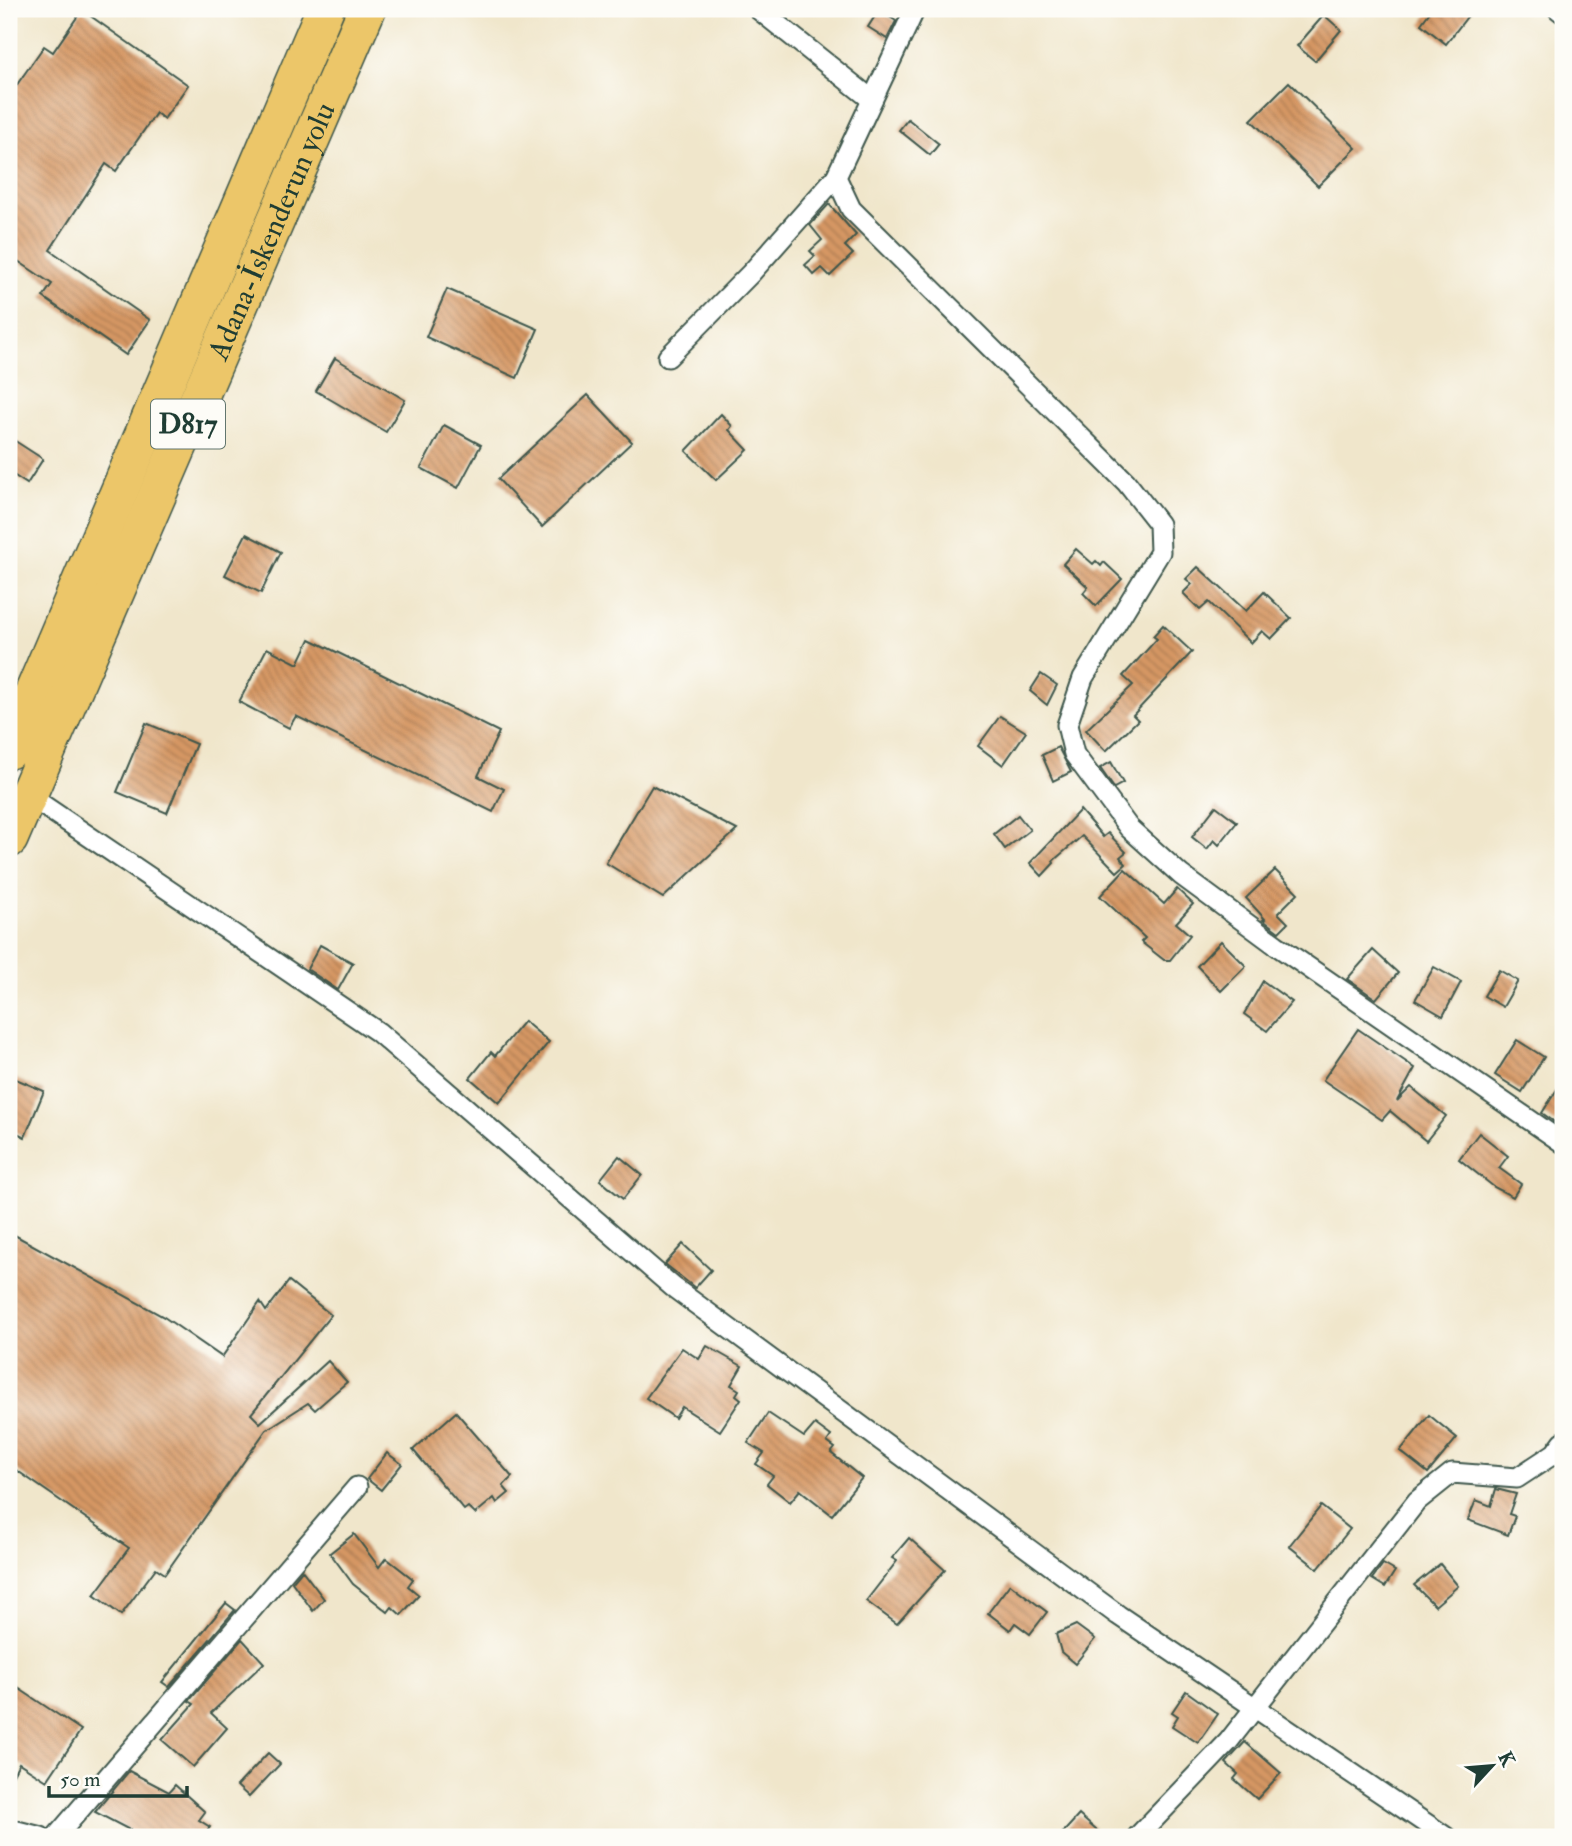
<svg xmlns="http://www.w3.org/2000/svg" width="1572" height="1846" font-family="'IM FELL Double Pica',serif">
  <style>
    .building { fill: url(#building-back-hatch) }
    .lines { fill: none; stroke-linecap: round; stroke-linejoin: round }
    .street-casing { stroke: #3e564b; stroke-width: 23 }
    .highway-casing { stroke: #3e564b; stroke-width: 40 }
    .street { stroke: #fff; stroke-width: 19 }
    .highway { stroke: #ecc669; stroke-width: 37 }
    .labels { text-anchor: middle; dominant-baseline: central; stroke-width: 7; stroke-linejoin: round; paint-order: stroke }
    .shield { fill: #fdfcf7; stroke: #62766e; stroke-width: 2 }
    .shield-label { font-size: 28px; font-weight: bold; fill: #1f3d34 }
    .street-label { font-size: 30px; fill: #1f3d34; stroke: #fdfcf7 }
  </style>
  <defs>
    <pattern id="building-back-hatch" width="6" height="6" patternUnits="userSpaceOnUse" patternTransform="scale(1.75)"><rect width="6" height="6" fill="#d69763"/><path d="M-1 5l2 2M0 0l6 6M5-1l2 2" fill="none" stroke="#ad7c52"/></pattern>
  </defs>
  <rect width="100%" height="100%" fill="#fdfcf7"/>
  <filter id="ink" filterUnits="userSpaceOnUse"><feTurbulence type="fractalNoise" baseFrequency=".0143" numOctaves="2"/><feDisplacementMap in="SourceGraphic" scale="14" xChannelSelector="R" yChannelSelector="G"/><feConvolveMatrix kernelMatrix="1 2 1 2 8 2 1 2 1" color-interpolation-filters="sRGB"/></filter>
  <filter id="wash" filterUnits="userSpaceOnUse"><feTurbulence type="fractalNoise" baseFrequency=".00686" numOctaves="4" result="noise"/><feDisplacementMap in="SourceGraphic" scale="28" xChannelSelector="R" yChannelSelector="G"/><feGaussianBlur stdDeviation="1.57" result="paint"/><feColorMatrix in="noise" values="0 0 0 0 0 0 0 0 0 0 0 0 0 0 0 0 0 1.4 0 .05"/><feComposite in="paint" operator="in"/></filter>
  <g filter="url(#wash)">
    <rect width="100%" height="100%" fill="#f0e6cb"/>
    <g id="blocks">
      <g class="building">
        <polygon points="1432,9 1473,9 1446,44 1421,24"/>
        <polygon points="82,10 188,85 164,119 156,113 116,171 106,164 50,250 150,320 126,355 43,297 52,284 9,255 9,96 44,46 53,52"/>
        <polygon points="879,10 896,21 887,39 868,27"/>
        <polygon points="1324,15 1341,30 1315,61 1297,46"/>
        <polygon points="1289,82 1356,148 1318,186 1251,120"/>
        <polygon points="908,119 939,144 930,155 899,130"/>
        <polygon points="829,204 856,235 845,246 853,254 830,276 822,268 814,275 805,265 815,256 810,251 822,240 810,225"/>
        <polygon points="447,289 538,329 517,378 426,337"/>
        <polygon points="335,358 405,400 386,432 316,391"/>
        <polygon points="588,395 632,442 542,527 498,479"/>
        <polygon points="721,414 732,426 729,430 748,450 716,480 686,451"/>
        <polygon points="444,425 481,445 458,488 421,468"/>
        <polygon points="9,437 43,459 27,484 9,472"/>
        <polygon points="246,534 281,552 261,593 225,575"/>
        <polygon points="1076,549 1093,564 1096,561 1101,566 1104,562 1122,579 1096,606 1083,593 1088,587 1063,564"/>
        <polygon points="1198,567 1246,611 1264,592 1291,618 1271,639 1262,631 1251,643 1209,602 1200,610 1183,593 1192,584 1186,579"/>
        <polygon points="1163,625 1192,652 1133,715 1138,720 1106,751 1086,730 1133,685 1123,676 1157,639 1153,636"/>
        <polygon points="310,639 499,732 478,776 504,789 493,812 296,716 289,728 239,702 267,648 298,664"/>
        <polygon points="1041,674 1057,685 1047,705 1030,691"/>
        <polygon points="1000,716 1026,732 1003,765 978,746"/>
        <polygon points="146,723 196,744 167,813 117,792"/>
        <polygon points="1058,747 1071,772 1053,781 1042,755"/>
        <polygon points="1111,762 1123,783 1114,788 1100,768"/>
        <polygon points="652,786 737,830 663,898 606,863"/>
        <polygon points="1216,806 1237,822 1219,845 1214,840 1207,849 1192,837"/>
        <polygon points="1080,810 1103,837 1108,833 1126,852 1120,857 1126,864 1117,872 1082,836 1053,861 1054,863 1042,876 1030,863"/>
        <polygon points="1018,815 1030,830 1005,849 994,834"/>
        <polygon points="1125,869 1164,904 1177,889 1193,904 1176,923 1190,935 1170,960 1164,960 1141,942 1145,938 1100,896"/>
        <polygon points="1275,870 1298,893 1278,913 1288,923 1279,932 1263,920 1265,919 1246,898"/>
        <polygon points="1221,941 1246,966 1221,991 1197,966"/>
        <polygon points="320,945 353,963 338,990 307,969"/>
        <polygon points="1373,950 1398,973 1376,999 1347,979"/>
        <polygon points="1434,967 1461,982 1443,1016 1415,1000"/>
        <polygon points="1499,970 1518,981 1503,1007 1484,996"/>
        <polygon points="1263,981 1292,1002 1267,1031 1244,1014"/>
        <polygon points="524,1021 549,1042 499,1103 470,1078 491,1052 495,1056"/>
        <polygon points="1358,1029 1415,1068 1397,1101 1411,1087 1446,1116 1426,1141 1390,1111 1382,1120 1323,1080"/>
        <polygon points="1517,1040 1544,1057 1522,1092 1495,1075"/>
        <polygon points="9,1076 44,1091 25,1137 9,1129"/>
        <polygon points="1563,1080 1563,1128 1542,1113"/>
        <polygon points="1479,1133 1508,1156 1499,1168 1521,1184 1513,1197 1494,1187 1459,1159"/>
        <polygon points="619,1156 642,1175 623,1199 600,1180"/>
        <polygon points="9,1232 164,1317 222,1357 260,1302 266,1311 289,1281 331,1315 251,1414 260,1423 328,1361 347,1382 315,1410 308,1403 266,1430 165,1574 156,1568 121,1615 94,1595 129,1548 9,1465"/>
        <polygon points="683,1244 711,1270 695,1288 665,1264"/>
        <polygon points="707,1346 742,1366 731,1385 739,1390 736,1395 741,1399 720,1431 682,1407 675,1418 646,1398 682,1348 699,1359"/>
        <polygon points="456,1412 512,1477 503,1486 509,1493 497,1503 494,1498 475,1514 468,1507 464,1510 413,1450"/>
        <polygon points="768,1413 804,1437 815,1424 831,1436 827,1442 835,1448 831,1453 862,1478 832,1515 800,1490 790,1502 767,1484 773,1476 756,1464 764,1453 748,1443"/>
        <polygon points="1429,1415 1457,1438 1428,1473 1400,1451"/>
        <polygon points="387,1453 402,1464 381,1490 367,1479"/>
        <polygon points="1496,1489 1516,1494 1509,1514 1515,1516 1508,1535 1468,1520 1476,1500 1491,1506"/>
        <polygon points="1321,1506 1350,1529 1318,1569 1289,1546"/>
        <polygon points="354,1534 379,1567 386,1558 413,1579 408,1586 419,1595 401,1615 392,1607 388,1612 353,1584 330,1553"/>
        <polygon points="909,1538 945,1570 897,1624 866,1601 897,1561 892,1558"/>
        <polygon points="1383,1564 1395,1571 1385,1587 1372,1579"/>
        <polygon points="1440,1564 1458,1586 1435,1606 1414,1585"/>
        <polygon points="302,1570 324,1599 313,1611 292,1582"/>
        <polygon points="1010,1584 1047,1612 1030,1634 1015,1623 1010,1630 988,1613"/>
        <polygon points="226,1603 235,1610 169,1687 162,1682"/>
        <polygon points="1076,1625 1095,1639 1075,1664 1061,1652 1056,1634"/>
        <polygon points="242,1639 264,1663 211,1713 227,1728 193,1767 162,1740 194,1704 189,1701"/>
        <polygon points="9,1682 81,1730 47,1781 19,1763 9,1782"/>
        <polygon points="1186,1691 1218,1714 1198,1743 1172,1726 1178,1716 1172,1712"/>
        <polygon points="1245,1742 1281,1773 1257,1799 1234,1779 1238,1774 1226,1763"/>
        <polygon points="268,1753 280,1764 249,1797 237,1786"/>
        <polygon points="129,1771 169,1792 175,1785 205,1812 199,1820 210,1827 203,1837 143,1837 95,1812"/>
        <polygon points="1079,1815 1104,1837 1059,1837"/>
      </g>
    </g>
  </g>
  <g filter="url(#ink)">
    <use href="#blocks" fill-opacity="0" stroke="#3e564b" stroke-width="2"/>
    <g class="lines">
      <g class="street-casing">
        <g id="street">
          <polyline points="758,9 871,99"/>
          <polyline points="915,9 836,177 851,209 1126,482 1159,524 1160,552 1083,678 1067,725 1074,754 1129,828 1181,875 1276,945 1563,1143"/>
          <polyline points="1558,9 1563,13"/>
          <polyline points="668,357 751,273 836,177"/>
          <polyline points="28,795 378,1032 673,1287 1118,1615 1446,1837"/>
          <polyline points="9,1829 41,1837"/>
          <polyline points="56,1837 357,1487"/>
          <polyline points="1137,1837 1228,1742 1417,1501 1452,1473 1517,1478 1555,1453 1563,1442"/>
        </g>
      </g>
      <g class="highway-casing">
        <g id="highway">
          <polyline points="9,750 325,9"/>
          <path id="s1" d="M9 839 367 9"/>
        </g>
      </g>
      <use href="#street" class="street"/>
      <use href="#highway" class="highway"/>
    </g>
  </g>
  <g class="labels">
    <rect class="shield" x="151" y="399.5" width="74" height="49" rx="5"/>
    <g class="shield-label">
      <text x="188" y="424">D817</text>
    </g>
    <g class="street-label">
      <text stroke="none"><textPath href="#s1" startOffset="662">Adana-İskenderun yolu</textPath></text>
    </g>
  </g>
  <rect width="1572" height="1846" fill="none" stroke="#fdfcf7" stroke-width="35"/>
  <g transform="translate(1492 1766) rotate(64)" stroke="#fdfcf7" stroke-width="5" paint-order="stroke">
  <path d="M0-5L12 26L0 18L-12 26Z" fill="#1f3d34"/>
  <text y="-10" font-size="19" font-weight="bold" text-anchor="middle" fill="#1f3d34">K</text>
  </g>
  <path d="M49 1786v10h138v-10" fill="none" stroke="#1f3d34" stroke-width="3.5"/>
  <text x="60" y="1786" font-size="21" fill="#1f3d34" stroke="#fdfcf7" stroke-width="5" paint-order="stroke">50 m</text>
</svg>
